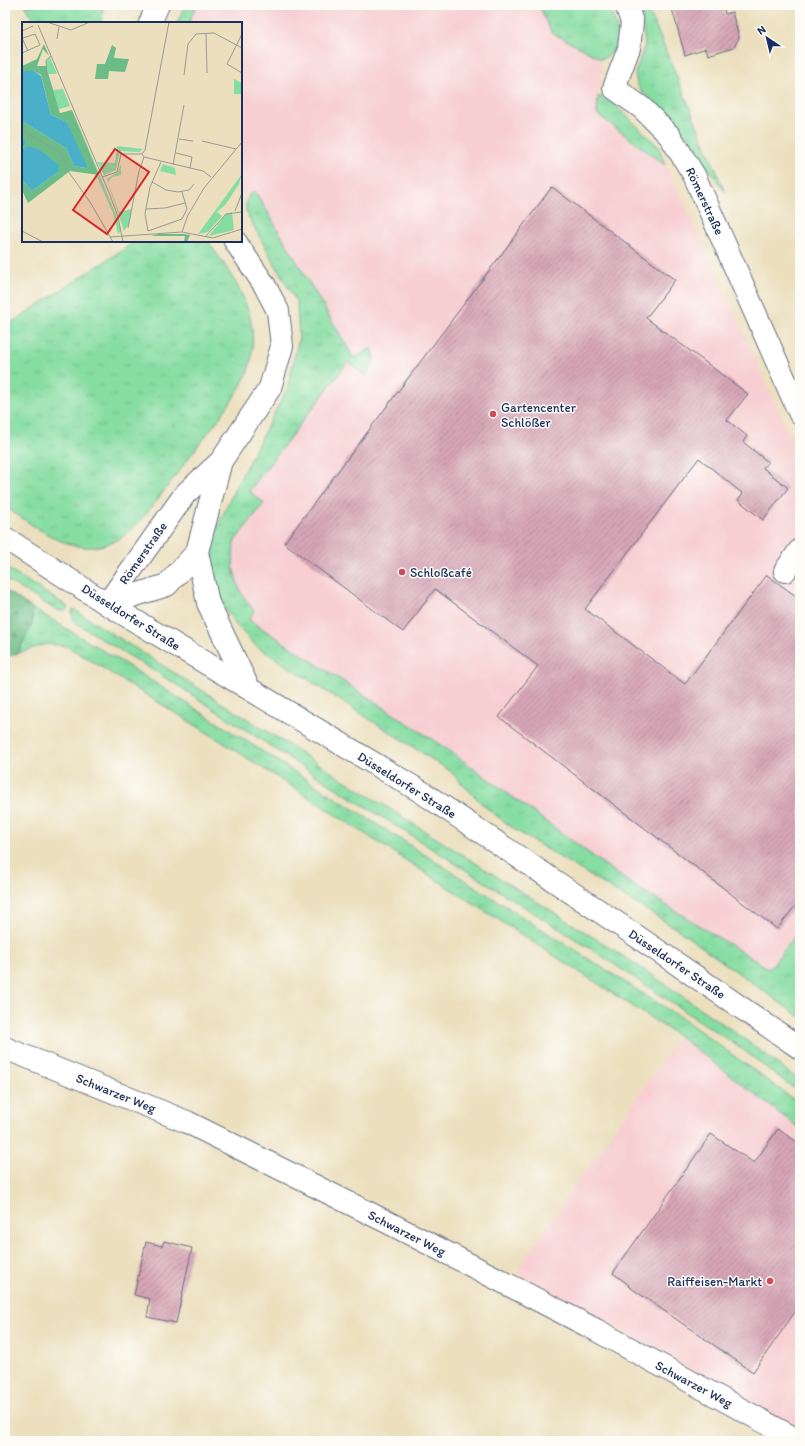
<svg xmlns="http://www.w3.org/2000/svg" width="805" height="1446" font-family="Itim,sans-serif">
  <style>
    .built { fill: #f7cfd2 }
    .grass { fill: url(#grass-tufts); stroke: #508680 }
    .forest { fill: url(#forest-firs); stroke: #447673 }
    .building { fill: url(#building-hatch) }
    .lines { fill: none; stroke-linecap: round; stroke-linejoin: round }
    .minor-casing { stroke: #646d7f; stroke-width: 24 }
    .major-casing { stroke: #646d7f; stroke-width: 24 }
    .minor { stroke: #fff; stroke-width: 22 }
    .major { stroke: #fff; stroke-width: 22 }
    .poi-dot { fill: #d1495b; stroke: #fdfcf7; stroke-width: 1.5 }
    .labels { text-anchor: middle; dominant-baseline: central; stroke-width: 3; stroke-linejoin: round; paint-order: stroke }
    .street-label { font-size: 13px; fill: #1b2f5e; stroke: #fdfcf7 }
    .poi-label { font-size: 13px; fill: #1b2f5e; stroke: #fdfcf7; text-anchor: start }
    .inset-road { fill: none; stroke: #989997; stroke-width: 1 }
    .view { fill: #d62828; fill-opacity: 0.15; stroke: #d62828; stroke-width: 2 }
    .inset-edge { fill: none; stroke: #1b2f5e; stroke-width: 2 }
  </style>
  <defs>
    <pattern id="grass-tufts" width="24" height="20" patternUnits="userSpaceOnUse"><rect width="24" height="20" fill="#86dda2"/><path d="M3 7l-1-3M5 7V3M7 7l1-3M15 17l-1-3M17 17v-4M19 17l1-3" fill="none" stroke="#73be8e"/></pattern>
    <pattern id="forest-firs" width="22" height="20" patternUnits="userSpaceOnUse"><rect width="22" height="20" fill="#6cbc88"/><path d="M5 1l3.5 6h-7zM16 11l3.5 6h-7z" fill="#589972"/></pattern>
    <pattern id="building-hatch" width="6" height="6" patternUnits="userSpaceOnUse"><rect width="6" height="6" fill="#d7a6b6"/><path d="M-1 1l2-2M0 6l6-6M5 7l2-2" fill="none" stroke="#ae8897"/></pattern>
  </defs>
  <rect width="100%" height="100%" fill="#fdfcf7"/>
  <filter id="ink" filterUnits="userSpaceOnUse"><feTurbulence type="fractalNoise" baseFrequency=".025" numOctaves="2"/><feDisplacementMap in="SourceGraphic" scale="8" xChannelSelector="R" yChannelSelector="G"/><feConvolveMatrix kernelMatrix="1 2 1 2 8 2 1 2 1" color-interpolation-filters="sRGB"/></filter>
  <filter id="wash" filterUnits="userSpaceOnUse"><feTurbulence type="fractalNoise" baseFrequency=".012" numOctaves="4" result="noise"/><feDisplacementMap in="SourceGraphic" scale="16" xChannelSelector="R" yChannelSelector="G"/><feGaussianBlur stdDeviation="0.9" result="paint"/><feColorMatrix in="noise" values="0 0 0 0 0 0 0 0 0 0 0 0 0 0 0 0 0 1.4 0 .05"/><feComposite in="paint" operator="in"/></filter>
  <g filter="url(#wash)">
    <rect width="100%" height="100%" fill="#ebdfbd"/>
    <g class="built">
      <polygon points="198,5 591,5 601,59 601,86 598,96 614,104 659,147 665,165 682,198 800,458 800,949 772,984 236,611 226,526 328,344 241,191 241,23 189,23 194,10"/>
      <polygon points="679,1036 800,1129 800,1429 758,1407 516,1272"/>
    </g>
    <g class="grass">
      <polygon points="25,5 103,5 101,23 36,23"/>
      <polygon points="185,5 198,5 194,10 189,23 177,23"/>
      <path d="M539 5H608C611 13 615 21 617 29 619 41 614 56 601 59L551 32Z"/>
      <polygon points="644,13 648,13 653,20 725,192 692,144 669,114 642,92 637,84 635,73 645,45 642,16"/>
      <polygon points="598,96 614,104 659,147 665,165 597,114"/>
      <path d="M255 191 354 358 372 348C377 360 372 365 366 376L348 362 249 491 264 503 234 542 233 567 240 591 254 611 249 620 447 749 627 881 769 969 800 930V1017L674 927 515 830 484 806 450 771 256 646 236 625 219 599 213 570 211 547 218 526 234 490 287 389 299 338 297 303 253 225 246 211V202L250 194Z"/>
      <path d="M136 241H208C231 275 257 307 252 350 252 358 250 367 247 374 231 407 206 434 185 463 166 487 146 519 122 537 114 542 103 546 94 547 62 550 31 523 5 507V327Z"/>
      <polygon points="5,567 68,607 65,611 56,610 5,579"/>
      <polygon points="32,608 122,662 686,1021 800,1104 800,1129 679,1036 213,736 67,646 47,644 18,653 32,624"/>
      <path d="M73 609 634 963 746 1040 800 1081V1093L742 1049 591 949 301 766 177 685 76 623C72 618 71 615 73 609Z"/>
    </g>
    <polygon class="forest" points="5,590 32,608 32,624 18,653 5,658"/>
    <g id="blocks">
      <g class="building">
        <polygon points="671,5 723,5 725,14 732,12 739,38 734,47 708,55 706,48 685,55"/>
        <polygon points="552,187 675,280 646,318 748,394 727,420 747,436 743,442 768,462 763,468 788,488 763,520 738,500 743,494 699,458 585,609 685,684 767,575 800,599 800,900 777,929 499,717 538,666 435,589 403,632 284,543"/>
        <polygon points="778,1129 800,1144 800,1305 753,1372 628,1286 629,1285 613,1273 711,1134 754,1163"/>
        <polygon points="164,1241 192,1248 176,1323 147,1317 150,1299 134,1295 146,1242 162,1246"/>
      </g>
    </g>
  </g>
  <g filter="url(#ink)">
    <use href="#blocks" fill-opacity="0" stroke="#646d7f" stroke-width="1"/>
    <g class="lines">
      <g class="minor-casing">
        <g id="minor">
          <polyline points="626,5 632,22 629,48 614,88 642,108 670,136 694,175 800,414"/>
          <polyline points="150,23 158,5"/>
          <polyline points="197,552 208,603 248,687"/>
          <polyline points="785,571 800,550"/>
          <polyline points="107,604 185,494 221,461 270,388 282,346 278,311 265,286 235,241"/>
          <polyline points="107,604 167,585 197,552 221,461"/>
          <polyline points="5,1048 187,1122 389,1223 596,1330 799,1441"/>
        </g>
      </g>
      <g class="major-casing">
        <polyline id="major" points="5,538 107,604 420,791 629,931 800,1048"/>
      </g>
      <use href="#minor" class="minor"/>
      <use href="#major" class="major"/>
    </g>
  </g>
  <g class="poi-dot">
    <circle cx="493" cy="414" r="4"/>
    <circle cx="402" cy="572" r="4"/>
    <circle cx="770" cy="1281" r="4"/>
  </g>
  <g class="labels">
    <g class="street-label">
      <text transform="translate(705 201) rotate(65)">Römerstraße</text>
      <text transform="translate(143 553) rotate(-55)">Römerstraße</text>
      <text transform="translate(131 617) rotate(32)">Düsseldorfer Straße</text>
      <text transform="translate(407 785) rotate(32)">Düsseldorfer Straße</text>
      <text transform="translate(677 964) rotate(34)">Düsseldorfer Straße</text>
      <text transform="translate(116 1093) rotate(22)">Schwarzer Weg</text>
      <text transform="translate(407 1233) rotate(27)">Schwarzer Weg</text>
      <text transform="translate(694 1384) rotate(28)">Schwarzer Weg</text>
    </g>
    <g class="poi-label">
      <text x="501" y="407">Gartencenter<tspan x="501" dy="15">Schlößer</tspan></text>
      <text x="410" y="572">Schloßcafé</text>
      <text x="762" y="1281" text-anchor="end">Raiffeisen-Markt</text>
    </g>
  </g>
  <g transform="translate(22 22)">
    <rect width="220" height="220" fill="#ebdfbd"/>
    <path d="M28 35 35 52H26L24 40ZM41 67 48 84 37 87 31 68ZM51 88 94 193 99 209 96 212 91 191 75 155 77 153ZM95 124 121 127 117 130 98 129 94 148 82 153 75 140 93 141ZM99 142V153L90 155 86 160 97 190 110 187 107 202 102 209 85 158 86 156 96 150ZM220 152 217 162 204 182 195 190 200 194 186 210 176 212ZM210 190 212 208 187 214 203 193Z" fill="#86dda2"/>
    <path d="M22 22 27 34 21 27 15 44H24L38 91 50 88 77 153 48 149 6 181 0 168V158L10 169 36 150 1 125 4 119 0 116V99L44 126 52 144 63 146 45 100 29 93 19 53 12 49H0V44L15 37ZM90 23 94 26 92 36 107 37 103 50 87 49 86 57H73L75 42H83ZM137 212H162L168 213 165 220H162L163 214H129Z" fill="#6cbc88"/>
    <path d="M212 57 220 61V72H212ZM141 142 153 146 154 153 138 149Z" fill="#86dda2"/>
    <path d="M0 49H12L19 54 29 93 45 100 65 144 64 146 52 144 44 126 0 99ZM0 116 4 119 1 126 8 124 18 128 37 143 36 150 10 169 0 158Z" fill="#4ab0c9"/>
    <path class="inset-road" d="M25 0 49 8 68 0M16 3 88 173 96 195 101 220M0 9 11 4M184 11 185 51M220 12 205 42 220 51M0 16 6 29M35 17 37 5M0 31 18 23 13 12 1 16M162 53 166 22 174 12 192 11 220 26M25 54 24 38 29 34M0 108 40 132 46 149 68 180 91 220M157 117 171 119M180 119 214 127M154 131 170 135 168 146M122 135 181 149 189 155M139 140 128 165 123 192 126 209 160 197 165 187 160 170M151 143 162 83M80 155 95 150 99 132H120L123 128 147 0M130 160 144 168 156 170 167 168 172 162M124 187 143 186 163 181M213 189 220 171M106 206 117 149 122 135 120 132M0 209 21 220M160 210 166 193 182 166 220 120M88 215 160 210 191 216 220 207M183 215 204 192 220 190"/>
    <path class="view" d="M93 127 127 150 85 212 51 188Z"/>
    <rect width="220" height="220" class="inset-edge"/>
  </g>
  <rect width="805" height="1446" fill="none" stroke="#fdfcf7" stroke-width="20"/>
  <g transform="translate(767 38) rotate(325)" stroke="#fdfcf7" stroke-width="3" paint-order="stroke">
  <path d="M0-3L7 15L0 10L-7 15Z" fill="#1b2f5e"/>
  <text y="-6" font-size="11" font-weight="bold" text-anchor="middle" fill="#1b2f5e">N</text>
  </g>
</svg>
